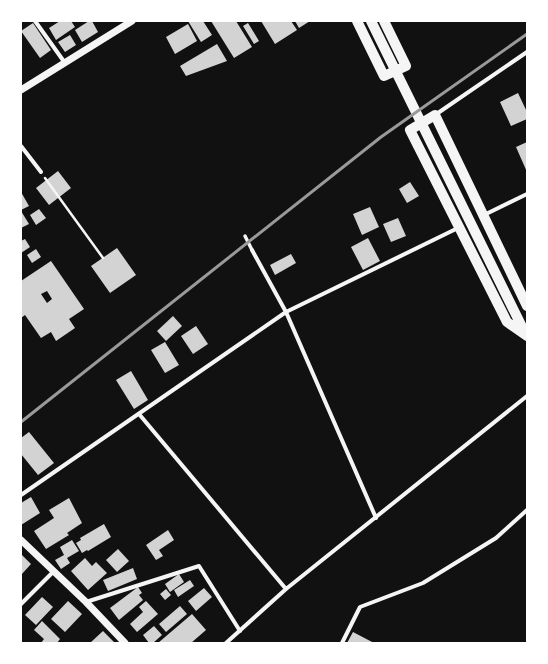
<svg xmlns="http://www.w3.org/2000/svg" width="548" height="664" viewBox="0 0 548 664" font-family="'Open Sans',sans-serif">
<rect width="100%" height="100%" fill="#111"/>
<path fill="#d3d3d3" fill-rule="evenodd" d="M60,21H71L75,27L56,40L49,28Z
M89,21H92L98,32L82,42L75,30Z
M188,21H203L212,35L201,42Z
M211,21H236L252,47L234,58Z
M261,21H291L297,30L275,44Z
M295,21H310L299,28Z
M33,23L51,50L40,58L21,31Z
M248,23L259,41L254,44L243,26Z
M188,24L197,41L175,54L166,37Z
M70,35L76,45L65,52L58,42Z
M217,44L227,61L186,76L180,66Z
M518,93L527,112V119L511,126L500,102Z
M527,142V172L516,147Z
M58,171L71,188L49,205L36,188Z
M410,182L419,196L407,203L399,189Z
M21,192L29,206L21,210Z
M370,207L379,227L362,235L353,214Z
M39,209L46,218L36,225L30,215Z
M21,211L29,224L21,228Z
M398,218L406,236L391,242L383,224Z
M368,238L380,261L363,270L351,247Z
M25,239L30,247L21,253V241Z
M117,248L136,275L110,293L91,266Z
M36,249L41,257L32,263L27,255Z
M291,254L296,263L275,275L270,265Z
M51,261L84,309L69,319L75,328L56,341L51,332L41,338L25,315L21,318V281ZM47,291L52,299L47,303L41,294Z
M173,316L182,326L166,341L157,331Z
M196,326L208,344L193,354L181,336Z
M165,342L179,365L165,373L151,350Z
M131,371L148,400L134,409L116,380Z
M29,432L54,463L38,475L21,454V438Z
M31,497L40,513L21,525V503Z
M69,498L82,523L67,533L69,535L46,549L34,531L54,518L49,510Z
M104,524L111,537L88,551L87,550L82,553L76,543L81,540L80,538Z
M168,530L174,540L159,550L163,556L156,560L146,545Z
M72,540L79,551L67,558L70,563L61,569L55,560L64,555L60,547Z
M118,549L129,561L117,572L106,560Z
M21,554L31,564L21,575Z
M85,558L92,566L96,562L107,573L88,590L71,571Z
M133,568L137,579L108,591L103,580Z
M179,574L184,582L170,592L165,584Z
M190,580L194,586L178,597L174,590Z
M138,587L142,593L139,595L143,600L119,620L110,608Z
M204,588L212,597L196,611L188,601Z
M166,589L171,595L165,600L160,594Z
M42,597L53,607L36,625L25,615Z
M68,601L82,614L65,632L51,619Z
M146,601L158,614L137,632L130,624L143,612L139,607Z
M180,606L187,614L166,632L159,624Z
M192,614L206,630L191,643H158Z
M42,621L60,639L57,643H41L44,639L34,630Z
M154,626L162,635L153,643H149L143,635Z
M103,631L115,643H90Z
M353,632L374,643H347Z"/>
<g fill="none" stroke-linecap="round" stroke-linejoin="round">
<path stroke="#f5f5f5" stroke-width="2.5" d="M45,178L103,258"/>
<path stroke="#f5f5f5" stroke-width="3.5" d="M245,236L252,250"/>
<path stroke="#f5f5f5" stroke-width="4" d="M35,21L65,63
M435,115L527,52
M21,146L41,172
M484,215L527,194
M252,250L286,312L376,518
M139,414L286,589
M21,495L286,312L460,227
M86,602L199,566L240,631
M21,604L54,571
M226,643L286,589L527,396
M342,643L360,607L423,583L496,538L527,510"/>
<path stroke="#f5f5f5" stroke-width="7" d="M21,90L132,21
M21,540L86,602L125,643"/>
<path stroke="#f5f5f5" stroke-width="10" d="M357,21L384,76L406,66L384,21
M371,21L526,335
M527,306L435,115L410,130L507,322L527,336"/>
<path stroke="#9a9a9a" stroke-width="3" d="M21,422L381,137L527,34"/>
</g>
<rect width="548" height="664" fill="none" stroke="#ffffff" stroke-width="44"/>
</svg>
